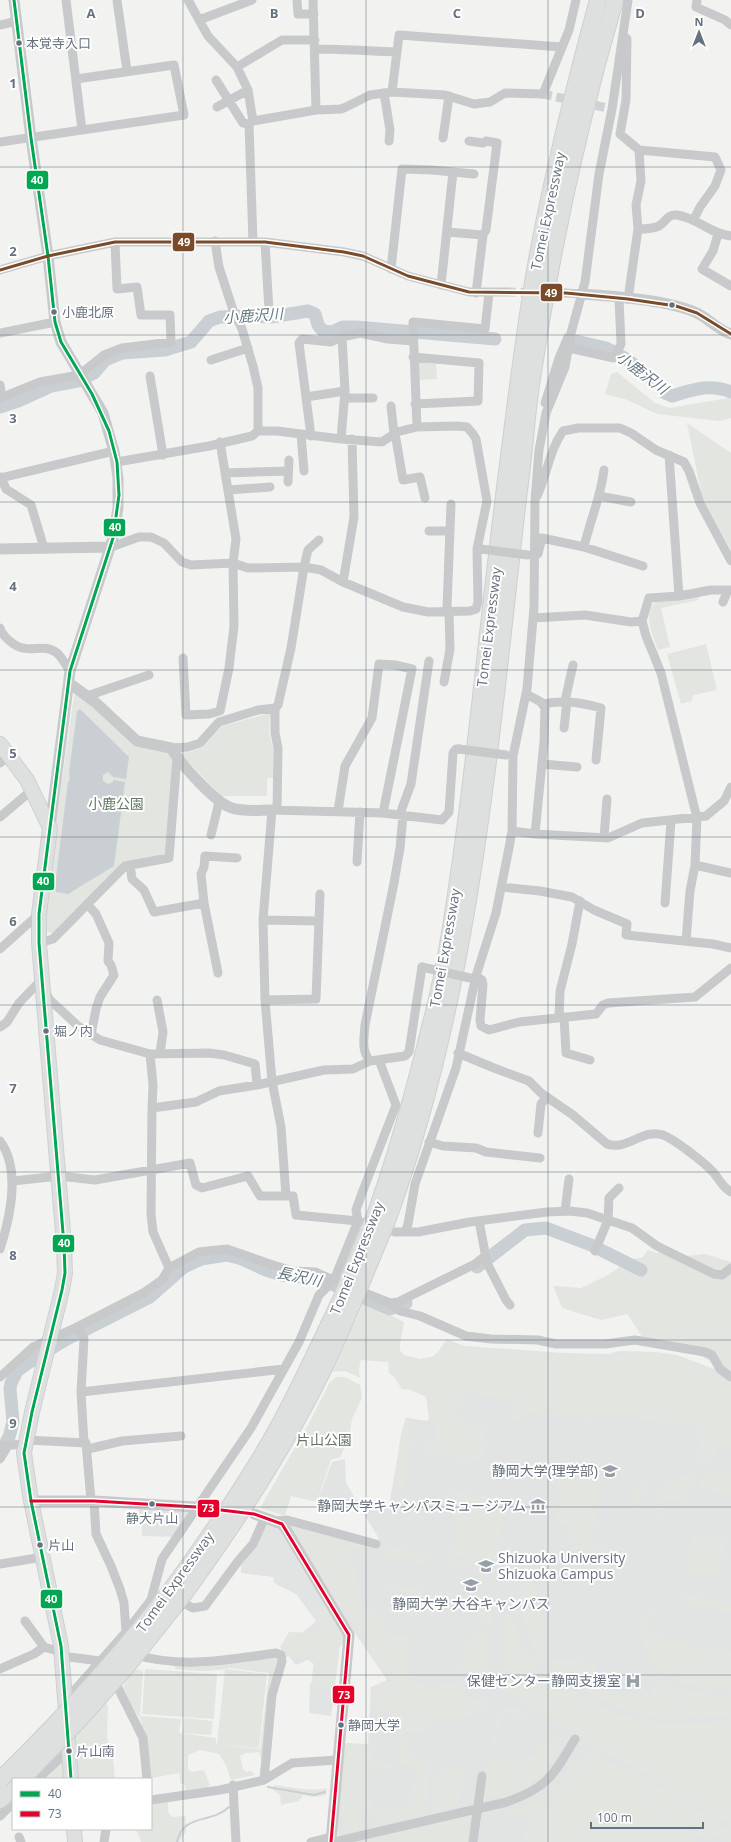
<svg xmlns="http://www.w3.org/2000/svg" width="731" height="1842" viewBox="0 0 731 1842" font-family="'Open Sans','Noto Sans JP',sans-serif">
<rect width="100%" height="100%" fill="#f2f3f1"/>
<path fill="#e2e4e4" d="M364,1302L404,1322L398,1339L401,1354L420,1359L435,1356L447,1339L464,1346L565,1353L609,1354L619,1351L656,1352L677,1355L717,1370L731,1378V1842H338V1818L344,1751L346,1743L368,1744L371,1687L387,1680L355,1633L317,1666L308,1660L296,1665L283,1649L316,1621L296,1594L274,1583L273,1577L241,1573V1558L267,1522L379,1547L378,1537L359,1506L329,1504L318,1500L332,1462L345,1459L346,1482L356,1500L389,1506L402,1432L407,1418L428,1421L431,1409L429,1399L390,1365L388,1360L348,1338Z
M138,1507L189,1510L174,1537L142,1536V1522Z
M310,1683L336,1684L331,1716L309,1713Z"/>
<path fill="#e2e5e0" d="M420,362L436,364L437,379L418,380L417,364Z
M617,372L655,403L669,408L729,398L731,400V418L719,421L657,414L625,399L605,394L611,374Z
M687,423L731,453V550L702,497Z
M698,596L699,600L661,608L670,647L658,650C653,636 641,612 657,601Z
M706,644L717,690L693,695L692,701L681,704L667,654Z
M74,695H79L112,722L173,754L169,854L154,860L120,864L119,869L53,934L45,930L51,861Z
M270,713L269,733L273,749V778H267V796H221L180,753L190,752L203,747L222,726Z
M668,1248L686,1256L705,1254L731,1262V1371L696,1354L642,1342L641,1335L627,1314L601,1320L562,1308L553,1286L581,1288L608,1275L631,1259L642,1258L648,1250L657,1253Z
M365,1303L404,1323L399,1350L410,1360L432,1358L446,1343L467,1348L610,1358L635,1352L664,1353L692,1362L731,1380V1449L717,1448L713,1461L698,1462L702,1426L597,1413L591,1419L524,1411L522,1424L511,1418L515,1400L462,1391L457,1415L468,1425L484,1427L483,1457L479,1460L424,1454L425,1446L435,1445L436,1419L429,1418L426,1397L411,1390L402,1389L394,1377L389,1373L388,1362L361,1360L359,1369L360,1378L345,1371L332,1372L346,1338Z
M336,1377H345L360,1385L362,1398L352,1419L349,1439L340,1457L331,1460L317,1502L291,1496L285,1516L260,1508L308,1425L330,1382Z
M406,1417L412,1419L408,1442L411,1443L404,1490L397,1489C397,1465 398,1439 406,1417Z
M717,1471L731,1472V1495L699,1487L701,1473Z
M694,1472C692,1483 688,1491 687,1502L666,1499L663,1515H657V1491L672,1480Z
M555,1477L601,1484L592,1545L615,1549L610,1581L570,1575L576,1546L569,1545L572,1525L555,1523L561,1482L553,1480Z
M644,1485L649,1487V1490L641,1497L636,1508L630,1510C628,1502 632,1492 637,1486Z
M452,1492L505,1498L496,1561L452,1555L457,1523L452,1506Z
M288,1524L365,1543L363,1549L353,1548L350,1550L348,1566L357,1570L354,1593L357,1597L363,1598L371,1614L385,1616L381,1632L409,1638C408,1656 406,1687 433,1687C441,1687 449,1684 457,1682L461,1691L473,1702L484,1699L483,1712L437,1722L427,1719L426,1731H406L391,1714L378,1710L374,1690L391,1681L389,1674L381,1667L346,1613L336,1601Z
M692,1536L726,1539L720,1578L686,1573Z
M386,1546L429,1556L427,1564L385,1558Z
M451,1559L497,1567L495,1580L492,1579V1572L449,1565Z
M532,1583L535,1586L539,1612L550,1633V1654L546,1664C535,1656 519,1614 520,1600C520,1592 525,1585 532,1583Z
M387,1586L422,1590L421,1607L418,1617L385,1612V1609L403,1610L407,1603L406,1593L387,1590Z
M473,1596L490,1598L493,1607L491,1629C482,1624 473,1606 473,1596Z
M684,1596L731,1603V1612L711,1609H696L684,1599Z
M325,1602L339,1626L341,1636L335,1686L333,1689L311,1688L314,1658L295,1656L286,1657L280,1647L289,1632L312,1633L319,1631L323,1620L312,1611L316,1606Z
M650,1612H652L651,1616L647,1618L646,1624L650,1625L649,1635L651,1637L685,1641V1646L693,1650L704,1647L714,1651L724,1649L731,1652V1690C704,1686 670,1687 652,1662C644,1651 643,1634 639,1622Z
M507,1614L511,1615L523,1650L540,1673L603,1707L623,1716L660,1725L710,1724L731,1719V1825L645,1772L586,1742L505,1690L500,1684Z
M474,1632H481L490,1641L486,1682L479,1685L475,1679L476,1671L461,1669L464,1642H472L474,1639Z
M274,1652L277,1660L274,1671L264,1775L259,1768L263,1766L259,1752L246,1753L240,1756L243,1769L246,1772L251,1771L255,1775L231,1780L226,1765L219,1754L200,1750L188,1755V1769L192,1772L204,1770L210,1785L206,1788L186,1790L184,1784H181L179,1773L152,1778L149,1771L141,1720L136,1713L123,1688C125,1681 131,1673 138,1669L143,1672L140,1716L181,1719L179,1733L216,1738V1744L260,1749L269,1673L229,1668L225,1669L267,1674L259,1748L217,1744L225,1669C208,1672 192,1671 175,1669V1665L202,1667Z
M554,1659L596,1664L595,1675L600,1677V1683L606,1684L607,1690L626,1694L651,1695L653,1688L659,1686L653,1676L655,1673L667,1685L677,1691L679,1718C632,1718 592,1697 553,1672L551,1662Z
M94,1665L108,1707L107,1738L113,1756L115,1779H74L72,1741Z
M145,1669L217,1674L214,1719L142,1714Z
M682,1691L731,1697V1714L703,1717L683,1715Z
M506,1707L516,1708L532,1720L530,1724C521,1718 511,1708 501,1716L496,1747L491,1746L497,1716L499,1712Z
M184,1718L213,1721L211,1735L183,1733Z
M542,1726L562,1738C559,1748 555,1758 549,1767C539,1783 502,1800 484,1796L489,1759L524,1762L535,1754L547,1734L540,1727Z
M400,1730L405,1733L404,1738L409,1741L407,1757L427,1760L428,1793L425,1812L423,1814L376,1826L370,1811L360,1817L363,1829L347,1833L346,1823L340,1815L343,1762L347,1743L370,1746L372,1750L371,1762L394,1764L393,1769L370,1767L369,1797L373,1807C383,1812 399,1812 409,1807L416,1771L414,1766C410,1765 405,1766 402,1764C396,1760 397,1735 400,1730Z
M586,1755C639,1769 685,1803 731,1831V1842H728L717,1834L704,1839L676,1823L610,1781L699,1842H528L522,1838L549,1799L530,1820L522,1814L517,1813L511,1819L507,1813L525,1806L557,1786L555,1790L576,1759L590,1769L586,1762Z
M61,1764H67L68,1779H45Z
M446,1766L460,1767L463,1772L462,1788L457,1806L433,1812C435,1796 429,1774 446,1766Z
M274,1785C293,1787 308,1792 327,1788L326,1795L313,1797L303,1795L299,1801L281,1805L280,1795L273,1790Z
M170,1799C167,1805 166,1812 172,1817L186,1816V1832L179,1842H141L138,1833L135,1829H151V1804Z
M470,1815L467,1842H356L434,1825Z"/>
<path fill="#c9cfd2" d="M80,709L129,757L126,779L113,777L108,772L103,775V781L108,784L113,782V780L125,782L114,866L68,894L56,892L55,885L68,782L70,779L69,773L77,711Z"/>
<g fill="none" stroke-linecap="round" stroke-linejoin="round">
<path stroke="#c9cfd2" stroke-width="2" d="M268,1787L314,1795L325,1792
M177,1842C183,1813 212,1824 229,1807"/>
<path stroke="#c9cfd2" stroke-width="13" d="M576,341L606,348L628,360L661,386L665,393L672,396C692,390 710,383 731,392
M0,407L18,401L51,386L78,381L94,373L105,360L122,353L165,350L191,342L209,321L220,317L247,316L271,317L308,311L315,314L318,325L323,331L332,332L343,327H356L495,339
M477,1267L525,1230L546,1228L591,1245L641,1270
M0,1453L9,1437L13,1422L10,1389L11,1383L17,1371L28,1363L65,1340L150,1297L184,1267L201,1259L227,1255L242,1259L266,1270L282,1275L320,1279L390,1309L406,1303"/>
<path stroke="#cfd2d4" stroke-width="9" stroke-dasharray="9 4.5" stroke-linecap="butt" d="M543,94L612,109
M507,292L566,293"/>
<defs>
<path id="primary" d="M0,744L27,780L50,828L39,914V943L64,1245L65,1273L62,1290L32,1412L24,1453L31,1501L61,1646L71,1779
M74,1829L75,1842"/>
<path id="motorway" d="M375,1215C394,1163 409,1109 423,1055C432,1020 441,986 447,951C474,790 487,626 508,464C517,394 525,324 538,254C554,169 575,84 598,0
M387,1221C473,987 490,735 519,490C524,455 526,420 531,385C550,255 578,126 615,0
M171,1590C210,1536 249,1481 281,1422C303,1381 322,1339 342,1297
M181,1598C233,1527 281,1454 320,1376C332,1352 342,1327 353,1303
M0,1800L13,1788"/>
</defs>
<use href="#primary" stroke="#cfd0d1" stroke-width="16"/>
<use href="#motorway" stroke="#cecfcf" stroke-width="18"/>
<path stroke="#c8c9cb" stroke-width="9" d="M66,0L82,130
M117,0L127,71
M188,0L208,36L237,67L282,40H315
M297,0L298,14H314
M313,0L316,110
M697,0L696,7L725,20L731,25
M199,20L252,0
M0,25L17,21
M624,36L627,39L626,100L620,134L639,150L641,181L636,205L638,229L628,299
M315,49C343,49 369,51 397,52
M237,67L248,90L253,121
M216,80L243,123L249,124L253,121L316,110L341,109L346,107L370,95L392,92L445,95L474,104L490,102L505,93L543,94L569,30L576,0
M392,92L399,35L562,47
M384,93L390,130L389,141
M217,107L248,90
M249,124L253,242
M443,138L449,96
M469,141L483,143L486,141L497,143L486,230L483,235
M0,142L184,115L174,65L76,79
M639,150L715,157L721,170L715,186L700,207L694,219
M638,229C645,229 652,229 659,226C666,222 667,214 677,215C698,218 710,234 731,236
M447,232L483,235L476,293
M718,234L713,251L702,269L731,286
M215,241L219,267L233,310L242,329L253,366L258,388V431
M265,242L269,311
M391,269L402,169L432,170L474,174
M0,270L48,256L115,242H265L344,252L363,256L408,276L469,292H507
M441,285L453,172
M566,293L581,294
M0,333L55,322
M569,348L614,358L621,344L619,298
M413,357L479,363L478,401L415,404
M211,360L248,348
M150,376L163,455
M0,385L2,398
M306,397L345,391
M0,398L40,382L79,375L104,355L122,348L171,342L170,315H141L137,287L117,289L115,242
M345,398H373
M545,403L559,358L568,337
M391,406L394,434L396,439L403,480L420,477L425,498
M417,427L413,322L485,329L489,293
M301,434L304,471
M311,436L299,343L302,339L331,342L342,337L360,333L388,339L413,341
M341,439L345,391L342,337
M669,455L679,596
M225,473L288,471
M1,477L6,489L31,505L44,548
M0,478L114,451
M288,482L289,460
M228,490L270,487
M537,496C547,475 549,451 563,431L578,428H620L631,433L656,450L684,462L689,471L700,503L731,561
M599,496L631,502
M429,531H450
M111,547L139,537H151L164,543L182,562L191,565L233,563L248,568L304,567L321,570L343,582L403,607L428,612L470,611L476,609L478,602L477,549L487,501L476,439L473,434L467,427L458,426L417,427L397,432L382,442L341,439L277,431H258L252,436L209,446L117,462
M584,547C590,521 601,496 604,470
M535,555L538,554L542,538L584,547L643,566
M343,582L354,517L352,439
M723,602L728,590
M533,618L585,615L631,622L642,621L649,598L679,596L711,590H731
M642,621L646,636L661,673L697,818L695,865L690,891L686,941
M0,628C2,636 15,647 23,648C35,651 46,644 57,653C62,657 66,666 70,671
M183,658L186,715L209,714L220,711L229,668L234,626L233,563L236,539L220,442
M444,682L450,649L449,612L447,607L451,504
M526,694L541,702L545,708L544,742L535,834
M87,696L149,675
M565,701L573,665
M542,704C563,700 580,702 601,708L596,760
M275,708L278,705L291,648L304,567L308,550L319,540
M564,728L567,701
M171,748L188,747L200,743L219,722L258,710L275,708V733L278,748L277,810
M0,763L9,756
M542,764L577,767
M338,811L345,766L372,718L379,664L395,665L412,669L383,813
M400,814L411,784L429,661
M0,817L32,790
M512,831L535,834L608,838L642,823L706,816L724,801L731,787
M211,835L219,802
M604,837L607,799
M357,862L360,812
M130,865L132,879L144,890L154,912L204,903
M695,865L731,873
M501,887L540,891L572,897L594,910L627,924L626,935L713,944L731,948
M665,903L671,821
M87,904L96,914L109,943L108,961L111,965L114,975L100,997L96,1009L91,1035
M263,920L319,921
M39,943L53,939L125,866L169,858L177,757
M0,949L39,914
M218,973L204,903L201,874L204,867L205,856L237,858
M476,976L482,980L483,985L480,1020L481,1026L489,1030L519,1022L596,1014L603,1005L608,1003L695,997L731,968
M44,990L50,1000L78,1026L100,1040L150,1054L209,1053L224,1055L255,1064L257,1085
M157,1000L163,1032L160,1053
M265,1000L316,999L320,894
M564,1017L566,1053L590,1060
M559,1018L560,991L572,944L580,901
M0,1027L7,1022L19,1003L42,979
M458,1053L494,1068L529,1081L541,1093L573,1115L607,1144C627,1151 643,1128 663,1135C674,1139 705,1163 713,1172C720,1180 722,1187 731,1192
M150,1054L153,1085L152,1108L151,1214L153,1232L169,1268
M370,1061C361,1050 364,1039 365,1025L394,883L400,848L403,815
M152,1108L196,1102L219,1091L257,1085L324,1070L353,1069L370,1061L405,1056L409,1052L422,967
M538,1133L541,1104L547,1097
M0,1141C21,1169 10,1218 0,1249
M429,1142L443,1146L476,1148L486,1152L540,1158
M13,1181L59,1176L95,1180L190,1163L196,1185L202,1188L248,1176L260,1196H293L296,1215L358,1221L395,1232H418L470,1222L547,1212L570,1211L587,1213L632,1228L657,1246L714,1274L722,1275L731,1268
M286,1196L281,1127L272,1081L265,1000L263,920L272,810L383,813L442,820L449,812L453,753L456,749H459
M565,1211L569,1179
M479,1221L487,1263L506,1300L510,1305
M405,1232L408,1224L415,1184L456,1068L476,976L496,913L509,848L512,831L513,756L527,689L534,607L535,501L539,450L546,413L565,367L571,333L585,282L599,174L612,109L628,0
M595,1251L608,1220L609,1198L619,1188
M355,1289L390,1303L398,1302L475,1264L485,1256
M390,1303L400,1311L420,1316L466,1336L491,1339L538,1340L556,1344H605L635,1340L705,1352L712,1355L720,1369L731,1377
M77,1327L84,1339L81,1392L84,1443
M0,1377L33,1347L77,1327L145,1292L162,1280L169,1268L199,1252L227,1249L273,1265L293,1271L315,1272L338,1282
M81,1392L284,1369
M26,1440L86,1443L91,1501
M0,1446L25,1444
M88,1449L122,1441L181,1436
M0,1459L8,1446
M94,1501L96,1534L111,1566L120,1589L124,1603L126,1632
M276,1521L287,1520L376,1544
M0,1564L43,1557
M175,1599L193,1608L205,1606L239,1560L253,1544L265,1517
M25,1621L44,1647L61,1652
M132,1654C183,1669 225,1660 276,1653L281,1655L282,1661L272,1695L264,1780
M62,1656L100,1661
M0,1669L34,1654L44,1647
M113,1678L143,1738L147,1779
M66,1700L126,1632L151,1600L162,1559L251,1428L299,1342L319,1295L334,1280L358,1221L356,1210L362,1193L396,1105L379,1060
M38,1779L69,1750
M233,1785L236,1842
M151,1800L220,1790L264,1780L292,1763L337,1760
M0,1816L13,1803
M19,1837L21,1842
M104,1842L106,1829
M311,1842L331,1837
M334,1842L507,1802C549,1787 553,1775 575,1739"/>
<path stroke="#c8c9cb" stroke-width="11" d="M14,0L31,138L48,256L55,322L61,342L103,413L114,451L118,478V508L113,538L70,671L50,828
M581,294C612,296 670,300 697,313C709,319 718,330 731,334
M0,549L111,547
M69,683L95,702L137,741L171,748C181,764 215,803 232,808C244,812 260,810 272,810
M31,1501H94L196,1507L213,1510
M254,1514L282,1524L287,1531L349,1635L331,1842"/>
<use href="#primary" stroke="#dedfdf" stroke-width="14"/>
<use href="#motorway" stroke="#dedfdf" stroke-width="16"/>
<defs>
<path id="motorway-bridge" d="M342,1297L375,1215
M353,1303L387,1221
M22,1779L80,1719L128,1665L181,1598
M0,1780C61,1720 119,1658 171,1590"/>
</defs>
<use href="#motorway-bridge" stroke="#cecfcf" stroke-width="18" stroke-linecap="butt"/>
<path stroke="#c8c9cb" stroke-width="9" d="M481,549L528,555
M459,749L506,755
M422,967L470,978
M473,1842L482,1776"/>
<use href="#motorway-bridge" stroke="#dedfdf" stroke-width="16"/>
<defs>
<path id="bus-1" d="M14,0L31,138L48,256L55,322L61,342L92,394L109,431L117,462L119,495L113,538L70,671L39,914V943L64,1245L65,1273L62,1290L32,1412L24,1453L31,1501L61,1646L71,1779"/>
<path id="bus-2" d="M31,1501H94L196,1507L254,1514L282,1524L349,1635L331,1842"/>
<path id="bus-3" d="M0,270L48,256L115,242H265L344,252L363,256L408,276L469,292L566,293L628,299L676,306L697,313L731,334"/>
</defs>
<use href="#bus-1" stroke="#fff" stroke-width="6"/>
<use href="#bus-2" stroke="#fff" stroke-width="6"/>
<use href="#bus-3" stroke="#fff" stroke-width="6"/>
<use href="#bus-1" stroke="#00a651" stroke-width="3"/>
<use href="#bus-2" stroke="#e4002b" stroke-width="3"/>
<use href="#bus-3" stroke="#7a4b2a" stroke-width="3"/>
</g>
<path fill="none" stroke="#65717f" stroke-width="1" stroke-opacity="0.55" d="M183,0V1842M366,0V1842M548,0V1842M0,167H731M0,335H731M0,502H731M0,670H731M0,837H731M0,1005H731M0,1172H731M0,1340H731M0,1507H731M0,1675H731"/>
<defs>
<symbol id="university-bare" viewBox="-9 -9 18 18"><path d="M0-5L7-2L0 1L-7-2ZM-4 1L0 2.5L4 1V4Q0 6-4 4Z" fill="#969ea7" stroke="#fff" stroke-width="2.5" paint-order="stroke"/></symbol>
<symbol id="museum-bare" viewBox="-9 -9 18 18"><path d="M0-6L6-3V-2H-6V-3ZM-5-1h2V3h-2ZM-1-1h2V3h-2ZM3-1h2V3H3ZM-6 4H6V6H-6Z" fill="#969ea7" stroke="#fff" stroke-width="2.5" paint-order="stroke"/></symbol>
<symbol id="hospital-bare" viewBox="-9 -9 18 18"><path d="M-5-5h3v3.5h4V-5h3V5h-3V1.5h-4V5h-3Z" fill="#969ea7" stroke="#fff" stroke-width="2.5" paint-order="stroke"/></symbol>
</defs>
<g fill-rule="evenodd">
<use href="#university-bare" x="599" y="1460" width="22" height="22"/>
<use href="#museum-bare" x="527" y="1495" width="22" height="22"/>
<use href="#university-bare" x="475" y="1555" width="22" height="22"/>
<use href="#university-bare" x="460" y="1574" width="22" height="22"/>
<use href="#hospital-bare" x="622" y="1670" width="22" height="22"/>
</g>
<g fill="#65717f" stroke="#fff" stroke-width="1.5">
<circle cx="19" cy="43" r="3.5"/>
<circle cx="672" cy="305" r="3.5"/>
<circle cx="54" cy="312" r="3.5"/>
<circle cx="46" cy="1031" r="3.5"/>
<circle cx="152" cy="1504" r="3.5"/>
<circle cx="40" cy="1545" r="3.5"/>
<circle cx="341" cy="1725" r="3.5"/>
<circle cx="69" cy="1751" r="3.5"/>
</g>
<g text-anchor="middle" stroke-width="4" stroke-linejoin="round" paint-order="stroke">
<g font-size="13" fill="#65717f" stroke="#fff" text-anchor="start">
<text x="26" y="48">本覚寺入口</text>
<text x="62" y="317">小鹿北原</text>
<text x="54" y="1036">堀ノ内</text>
<text x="152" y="1523" text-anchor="middle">静大片山</text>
<text x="48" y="1550">片山</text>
<text x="348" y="1730">静岡大学</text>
<text x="76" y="1756">片山南</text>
</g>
<g font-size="14" fill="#65717f" stroke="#fff">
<text transform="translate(548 211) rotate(-78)" y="5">Tomei Expressway</text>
<text transform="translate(489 627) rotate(-83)" y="5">Tomei Expressway</text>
<text transform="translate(445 948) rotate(-80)" y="5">Tomei Expressway</text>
<text transform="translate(357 1258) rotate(-68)" y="5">Tomei Expressway</text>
<text transform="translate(175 1582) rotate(-54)" y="5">Tomei Expressway</text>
</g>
<g font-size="14" fill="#657764" stroke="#fff">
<text x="116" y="809">小鹿公園</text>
<text x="324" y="1445">片山公園</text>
</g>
<g font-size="14" fill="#65717f" stroke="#fff" text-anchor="end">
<text x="598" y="1476">静岡大学(理学部)</text>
<text x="526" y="1511">静岡大学キャンパスミュージアム</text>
<text x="498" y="1563" text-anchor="start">Shizuoka University<tspan x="498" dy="16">Shizuoka Campus</tspan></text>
<text x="471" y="1609" text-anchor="middle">静岡大学 大谷キャンパス</text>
<text x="621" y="1686">保健センター静岡支援室</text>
</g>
<g font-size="15" font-style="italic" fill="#667883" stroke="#fff">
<text transform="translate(253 316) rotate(-4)" y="5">小鹿沢川</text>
<text transform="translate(642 373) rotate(37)" y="5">小鹿沢川</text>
<text transform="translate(299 1277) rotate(12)" y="5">長沢川</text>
</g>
</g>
<g font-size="13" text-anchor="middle" font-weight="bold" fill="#65717f" stroke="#fff" stroke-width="4" stroke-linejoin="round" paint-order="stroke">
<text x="91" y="18">A</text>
<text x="274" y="18">B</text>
<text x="457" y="18">C</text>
<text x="640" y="18">D</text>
<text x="13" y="88">1</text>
<text x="13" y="256">2</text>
<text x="13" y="423">3</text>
<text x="13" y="591">4</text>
<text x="13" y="758">5</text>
<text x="13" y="926">6</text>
<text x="13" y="1093">7</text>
<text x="13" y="1260">8</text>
<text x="13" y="1428">9</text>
</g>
<g stroke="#fff" stroke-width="1.5">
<rect x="26" y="170" width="23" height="20" rx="4" fill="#00a651"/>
<rect x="172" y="232" width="23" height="20" rx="4" fill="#7a4b2a"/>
<rect x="540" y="283" width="23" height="19" rx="4" fill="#7a4b2a"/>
<rect x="103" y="518" width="23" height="19" rx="4" fill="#00a651"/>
<rect x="32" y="872" width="23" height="19" rx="4" fill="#00a651"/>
<rect x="52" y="1234" width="23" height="19" rx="4" fill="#00a651"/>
<rect x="197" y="1499" width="23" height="19" rx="4" fill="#e4002b"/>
<rect x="40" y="1589" width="23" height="20" rx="4" fill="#00a651"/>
<rect x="332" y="1685" width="23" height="19" rx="4" fill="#e4002b"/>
</g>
<g font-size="11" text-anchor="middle" font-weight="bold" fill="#fff">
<text x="37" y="184">40</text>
<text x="184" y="246">49</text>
<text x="551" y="297">49</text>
<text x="115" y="531">40</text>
<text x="43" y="885">40</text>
<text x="64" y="1247">40</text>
<text x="208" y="1512">73</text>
<text x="51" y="1603">40</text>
<text x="344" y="1699">73</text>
</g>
<rect x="12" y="1778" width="140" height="52" fill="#ffffff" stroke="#c1c6cc"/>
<rect x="20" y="1791" width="20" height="6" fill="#00a651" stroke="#c1c6cc"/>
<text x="48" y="1798" font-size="12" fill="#65717f">40</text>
<rect x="20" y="1811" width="20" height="6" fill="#e4002b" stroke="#c1c6cc"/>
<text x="48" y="1818" font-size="12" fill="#65717f">73</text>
<g transform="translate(699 32)" stroke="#ffffff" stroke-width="3" paint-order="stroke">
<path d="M0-3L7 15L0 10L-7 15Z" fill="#65717f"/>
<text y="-6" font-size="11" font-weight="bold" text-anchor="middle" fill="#65717f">N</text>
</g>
<path d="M591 1822v6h112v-6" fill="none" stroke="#65717f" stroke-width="2"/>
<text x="597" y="1822" font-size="12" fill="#65717f" stroke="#ffffff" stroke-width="3" paint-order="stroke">100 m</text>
</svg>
